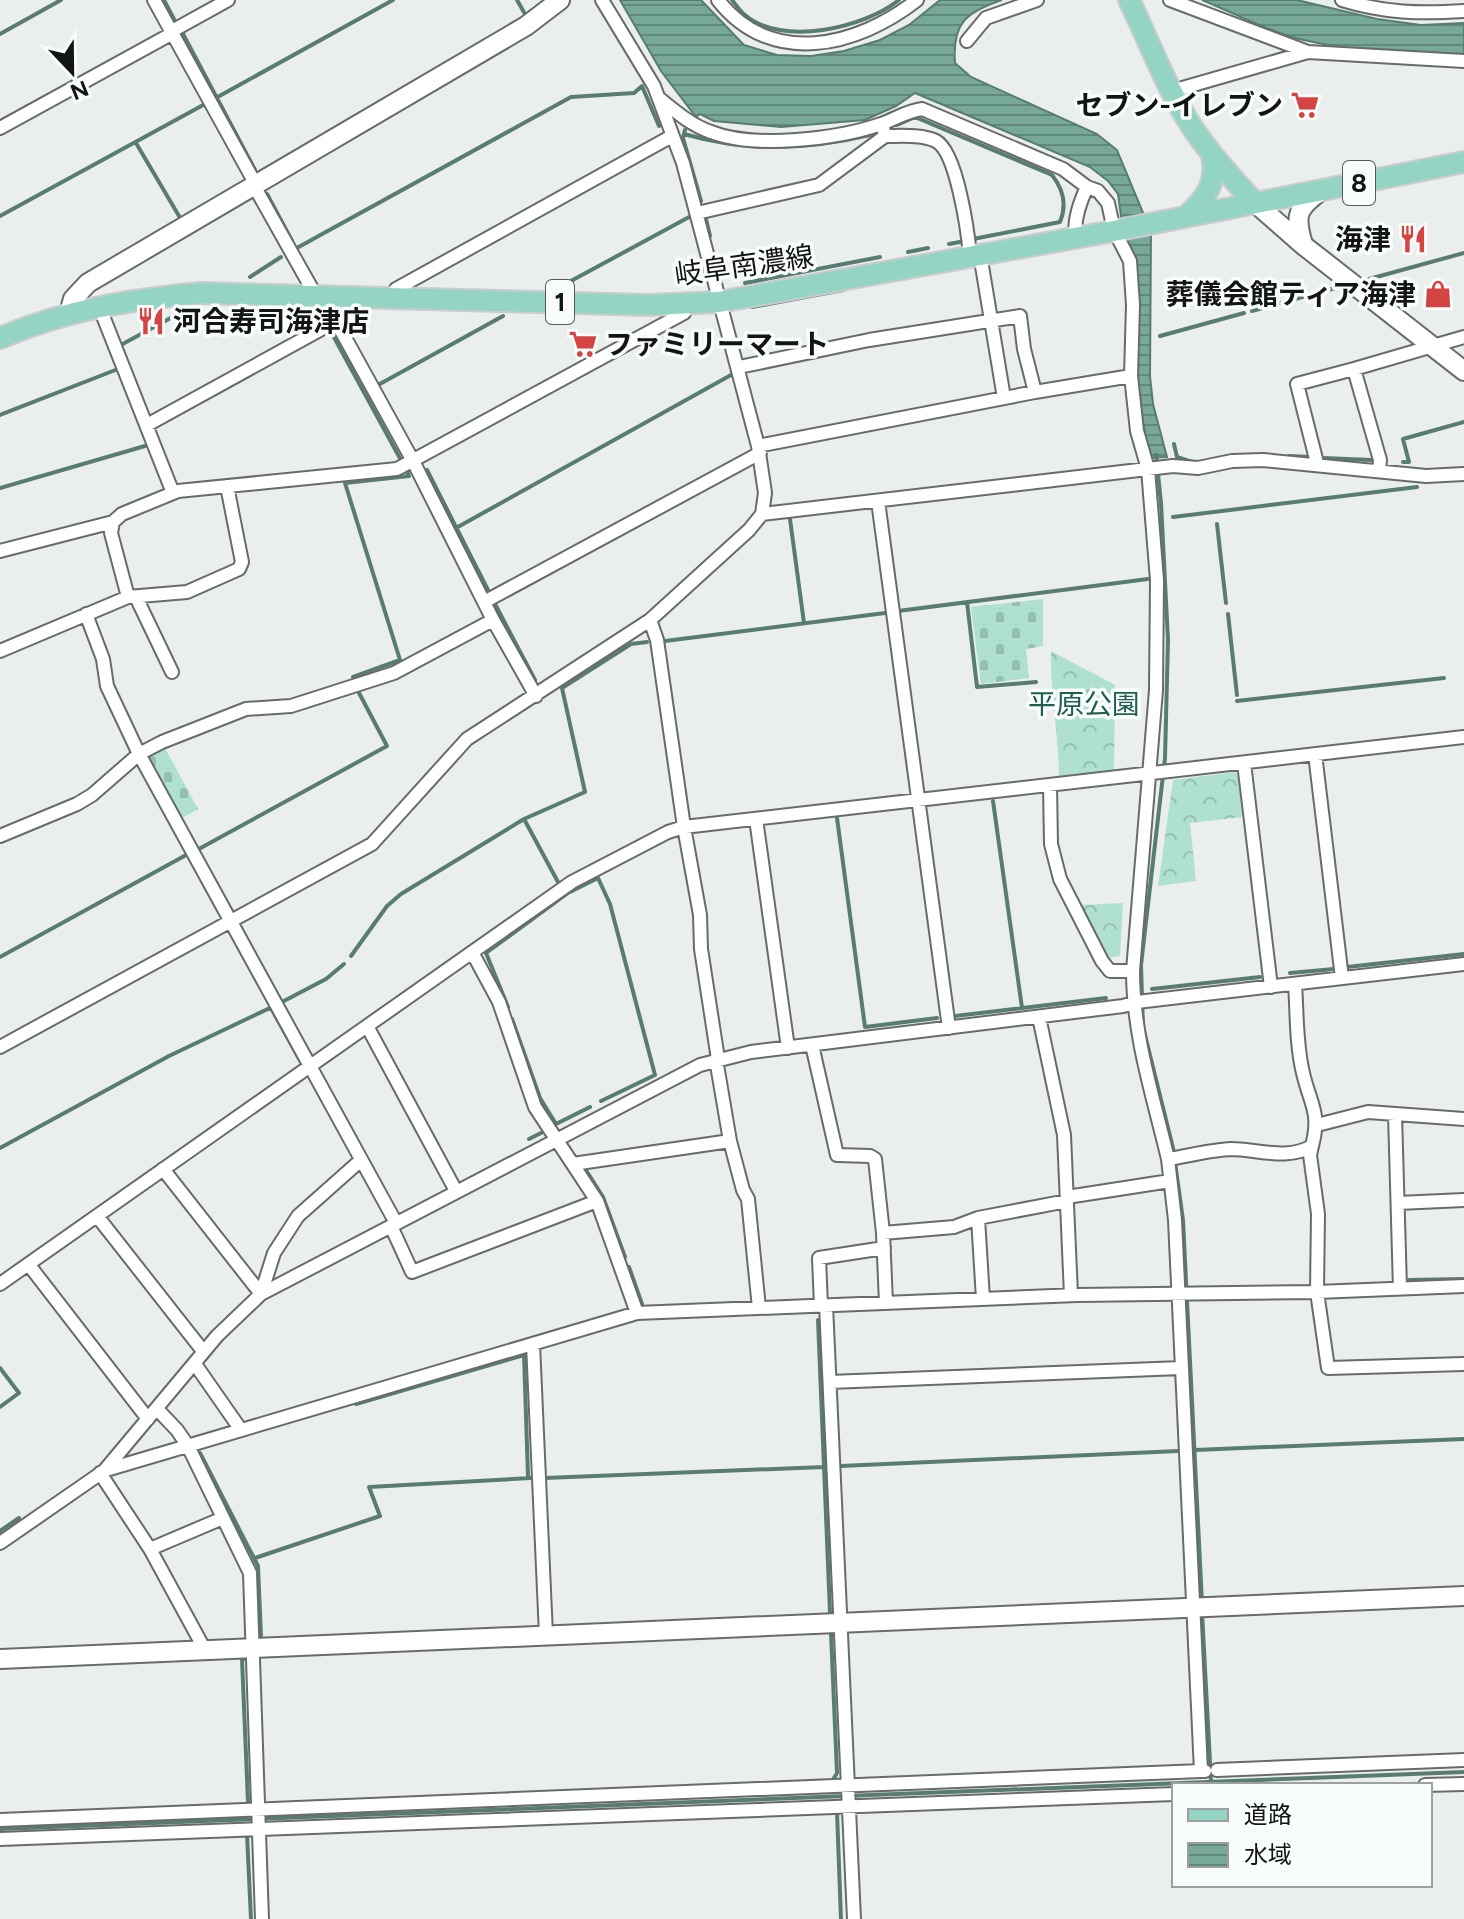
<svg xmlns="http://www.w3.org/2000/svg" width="1464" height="1919" viewBox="0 0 1464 1919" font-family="Figtree,'Noto Sans JP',sans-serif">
<defs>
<pattern id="forest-crowns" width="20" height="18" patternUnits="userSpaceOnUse" patternTransform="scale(2)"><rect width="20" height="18" fill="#afe0d2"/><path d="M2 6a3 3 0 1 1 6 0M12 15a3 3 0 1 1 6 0" fill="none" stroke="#96bfb3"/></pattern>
<pattern id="cemetery-stones" width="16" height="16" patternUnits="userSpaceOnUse" patternTransform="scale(2)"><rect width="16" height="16" fill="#afe0d2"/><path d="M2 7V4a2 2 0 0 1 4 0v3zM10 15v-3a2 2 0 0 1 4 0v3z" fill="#96bfb3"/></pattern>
<pattern id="water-rules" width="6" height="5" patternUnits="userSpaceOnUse" patternTransform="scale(2)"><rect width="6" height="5" fill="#77a89a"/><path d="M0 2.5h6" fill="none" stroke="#60887c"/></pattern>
</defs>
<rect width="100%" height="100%" fill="#eaefed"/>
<path fill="url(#forest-crowns)" d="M1051,651L1115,685L1114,772L1059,779C1059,736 1050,694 1051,651Z
M1235,772L1238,775L1242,817L1190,823L1196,881L1158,886L1173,780Z
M1123,903L1120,956L1107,958L1079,905Z"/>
<path fill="url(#cemetery-stones)" d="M1043,599V646L1026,649L1029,678L981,684L971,607Z
M165,748L198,809L180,819L149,761L150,755Z"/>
<path fill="url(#water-rules)" stroke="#597c72" stroke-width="2" d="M620,0H701L744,45L777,55L811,56L844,51L880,40L909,25L940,0H1002C966,12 952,23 955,63L971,77L1097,134L1117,150L1151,232L1150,376L1153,404L1167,457L1149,458L1137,385V261L1124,238L1118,194L1108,181L1090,167L915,93L896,106L865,120L781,127L714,121L700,114L696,117L661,71Z
M1202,0H1297L1377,19L1421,25L1464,23V55C1410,56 1352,51 1299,39C1267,31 1234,13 1202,0Z"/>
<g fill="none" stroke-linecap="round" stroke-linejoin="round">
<path stroke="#597c72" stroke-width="4" d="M164,0L176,23
M517,0L525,14
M732,0C736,5 740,11 745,15C782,47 864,28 899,0
M182,32L255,170
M0,34L61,0
M214,99L393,0
M897,125L915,117L1052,175C1064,190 1067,205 1060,222L973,239
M685,130L683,138L701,201
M684,134C747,152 806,150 870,135
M136,143L179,216
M267,194L292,241
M0,216L205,104
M706,219L710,236
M949,244L965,241
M295,249L571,97L634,93L642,86L659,126
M908,252L928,248
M250,277L281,257
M1369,279L1464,253
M745,283L880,257
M558,288L691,216
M752,307L843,290
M1252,311L1339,287
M327,331L330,330L402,462
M1160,336L1244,313
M119,346L189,308
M378,385L503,316
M0,415L118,369L117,366
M1174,444L1177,457L1195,463
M1156,455L1161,503L1168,640L1165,758L1141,965L1143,1027L1173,1148L1183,1220L1202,1603
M1289,456L1310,457
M1324,458L1371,460
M1403,462H1409L1403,439L1464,422
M424,471L427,470L488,590
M0,488L145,446
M1173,517L1417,487
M790,519L804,623
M1217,524L1226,603
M456,528L731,375
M967,602L977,687L1036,682
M495,604L535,680
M898,611L1148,579
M1228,614L1237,695
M665,641L885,613
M353,677L400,660L345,483L409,476L407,472
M1237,701L1444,678
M993,801L1022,1008
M837,818L865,1027L937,1018
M524,819L558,882
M197,850L387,746L358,691
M351,956L387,906L401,894L524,819L585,792L562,688L631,644L647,642
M0,957L188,854
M1347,967L1464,954
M1290,973L1334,969
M1152,989L1260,977
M282,1002L326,979L344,964
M508,1007L486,953L568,893L598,878L610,904L655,1075L601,1101
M271,1008L301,1062
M955,1016L1106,998
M512,1019L540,1098L556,1124L590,1107
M529,1139L541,1133
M0,1148L169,1056L272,1007
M584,1167L603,1197L625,1257
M629,1267L642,1304
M1409,1280L1464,1279
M818,1320L830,1613
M0,1368L19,1393L0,1407
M356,1404L524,1355L528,1477
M1195,1450L1464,1439
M200,1453L258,1566L261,1636
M841,1466L1178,1451
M545,1478L824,1467
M0,1531L19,1518
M255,1558L380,1516L369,1487L531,1478
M1202,1612L1211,1781
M831,1633L837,1773L834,1778
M244,1659H242L248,1802
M837,1812L841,1919
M0,1829L1464,1772
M247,1834L251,1919"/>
<defs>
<path id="street" d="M154,0L255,183
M718,0C771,68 857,47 917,0
M1170,0L1308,52L1464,61
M1342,0C1385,13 1419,14 1464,11
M172,31L228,0
M967,41L986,18L1037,0
M1172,91L1308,52
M660,99C676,112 691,125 711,132C754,149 838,139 881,124C895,119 907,111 922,109L1063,169L1087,187C1080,202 1073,221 1076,237
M0,128L173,33
M885,136C900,136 922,134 936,141C957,152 968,233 970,256
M253,184L316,296
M1087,187L1098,191L1108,203L1114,230L1130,261L1133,305L1131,376L1137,431L1148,469L1157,580L1156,690L1133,971C1133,1036 1153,1096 1168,1159
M697,213L819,185L885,136L882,124
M980,254L1004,398
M322,296L413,461L493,620L536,696
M396,298V289L672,136
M99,306L173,493
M739,367L869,340L1020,316L1024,349L1035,392
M1354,369L1464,337
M147,425L336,321
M758,446L1035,392L1131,376
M1317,463L1297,384L1354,369L1380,460L1379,470
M878,501L949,1028
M762,514L1173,466L1198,468L1232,461L1263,460L1426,476L1464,474
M0,551L113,522
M128,597L187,592L239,569L242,562L227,486
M136,597L172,672
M484,602L760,453
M86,614L103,659L107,686L139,754L396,1223
M650,620L657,640L684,827L700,915L701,949L718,1059
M0,651L128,597L111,533L113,522L122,514L178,491L397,469L684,313V304
M1315,754L1342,978
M1244,763L1271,987
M1050,785L1051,844L1060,879L1102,961L1110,971H1133
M756,819L788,1048
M0,836L77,804L92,795L139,754L162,742L246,709L291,706L394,673L493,620
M472,952L499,1002L535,1107L597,1201L637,1313
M1039,1017L1064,1135L1071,1295
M367,1026L456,1191
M812,1045L837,1155L870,1156L875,1159L883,1233L886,1303
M0,1047L372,844L467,739L650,620L749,530L762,514L765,493L758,446L683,163L654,86L602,0
M716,1059L730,1141
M1395,1114L1400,1289
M1317,1125L1368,1112L1464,1119
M1312,1146L1310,1155L1318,1214L1317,1292L1328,1368L1464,1364
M573,1164L730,1141L743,1190L748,1199L759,1308
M163,1169L261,1294
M1067,1197L1170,1181
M1398,1203L1464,1200
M97,1216L203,1351
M978,1218L983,1299
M391,1226L412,1272L597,1201
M883,1233L954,1227L978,1218L1067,1201
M29,1265L148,1419
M0,1284L572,882L668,832L684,827L1464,737
M261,1294L274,1253L298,1216L361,1160
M826,1305L854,1919
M821,1306L819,1258L884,1248
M533,1344L546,1635
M195,1364L241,1430
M830,1382L1181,1368
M157,1409L177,1430L188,1446L250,1573L262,1919
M106,1470L637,1313L1077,1295L1317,1292L1464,1286
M100,1473L150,1549L223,1518
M0,1543L104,1471L217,1336L261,1294L700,1065L751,1052L1123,1006L1137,1002L1464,964
M150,1549L205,1650
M1217,1770L1464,1760
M1205,1771H1201L1175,1220L1168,1159C1188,1156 1210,1150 1231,1149C1257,1149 1287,1161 1312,1146C1321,1112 1310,1104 1303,1073C1296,1045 1297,1012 1295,984
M1425,1785L1464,1784
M0,1820L1201,1771
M0,1839L1174,1794"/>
<path id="secondary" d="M1254,202L1303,245L1464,371
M1303,244C1294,215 1297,208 1322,190
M69,313L73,299L88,283L526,26L560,0
M0,1659L1464,1596"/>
<path id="primary" d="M1129,0C1150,43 1167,90 1194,130C1212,156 1233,179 1254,202
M1187,216C1207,197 1217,183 1212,155
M0,338C65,310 132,299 202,293L647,305L719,302L1119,230L1464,162"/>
</defs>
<use href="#street" stroke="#686b6a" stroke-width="16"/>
<use href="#secondary" stroke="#686b6a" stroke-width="22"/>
<use href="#primary" stroke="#cbcccb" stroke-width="24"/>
<use href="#street" stroke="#fff" stroke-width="12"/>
<use href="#secondary" stroke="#fff" stroke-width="18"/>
<use href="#primary" stroke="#94d4c4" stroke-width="20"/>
</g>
<defs>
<symbol id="supermarket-bare" viewBox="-9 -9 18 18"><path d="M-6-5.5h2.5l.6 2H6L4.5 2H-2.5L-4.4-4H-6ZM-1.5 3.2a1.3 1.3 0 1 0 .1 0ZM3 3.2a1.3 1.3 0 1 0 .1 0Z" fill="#d34443" stroke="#f8fcfa" stroke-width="2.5" paint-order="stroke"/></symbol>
<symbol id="restaurant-bare" viewBox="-9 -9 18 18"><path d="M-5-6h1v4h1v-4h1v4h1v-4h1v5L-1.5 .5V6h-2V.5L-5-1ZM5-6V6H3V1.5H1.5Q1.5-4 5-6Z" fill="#d34443" stroke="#f8fcfa" stroke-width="2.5" paint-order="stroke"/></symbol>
<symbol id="shop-bare" viewBox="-9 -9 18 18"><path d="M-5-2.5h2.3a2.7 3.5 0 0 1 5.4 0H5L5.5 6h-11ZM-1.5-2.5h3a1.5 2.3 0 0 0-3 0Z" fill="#d34443" stroke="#f8fcfa" stroke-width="2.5" paint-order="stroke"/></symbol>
</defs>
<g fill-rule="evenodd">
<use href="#supermarket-bare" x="1285" y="85" width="40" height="40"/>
<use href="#restaurant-bare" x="1393" y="219" width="40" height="40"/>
<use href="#shop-bare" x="1418" y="274" width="40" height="40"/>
<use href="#restaurant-bare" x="131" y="301" width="40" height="40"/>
<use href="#supermarket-bare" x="563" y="324" width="40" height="40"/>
</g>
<g text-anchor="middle" stroke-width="7" stroke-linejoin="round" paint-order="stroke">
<g fill="#f8fcfa" stroke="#585a59" stroke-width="2">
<rect x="1343" y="161" width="32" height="44" rx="6"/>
<rect x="546" y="280" width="28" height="44" rx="6"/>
</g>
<g font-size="26" font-weight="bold" fill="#131514">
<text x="1359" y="192">8</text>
<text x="560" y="311">1</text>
</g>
<g font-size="28" font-weight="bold" fill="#131514" stroke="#f8fcfa" text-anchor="end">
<text x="1283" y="115">セブン-イレブン</text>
<text x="1391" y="249">海津</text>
<text x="1416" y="304">葬儀会館ティア海津</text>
<text x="173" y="331" text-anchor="start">河合寿司海津店</text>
<text x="605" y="354" text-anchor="start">ファミリーマート</text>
</g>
<g font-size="28" fill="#131514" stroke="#f8fcfa">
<text transform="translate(744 265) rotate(-8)" y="10">岐阜南濃線</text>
</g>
<g font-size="28" fill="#1f5e50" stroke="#f8fcfa">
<text x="1084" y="714">平原公園</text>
</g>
</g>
<rect x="1172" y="1783" width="260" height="104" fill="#f8fcfa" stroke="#9ca09e" stroke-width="2"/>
<rect x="1188" y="1809" width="40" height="12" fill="#94d4c4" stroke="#9ca09e" stroke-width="2"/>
<text x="1244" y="1823" font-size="24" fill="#131514">道路</text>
<rect x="1188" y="1843" width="40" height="24" fill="url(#water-rules)" stroke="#9ca09e" stroke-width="2"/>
<text x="1244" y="1863" font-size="24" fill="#131514">水域</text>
<g transform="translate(72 72) rotate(158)" stroke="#f8fcfa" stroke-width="6" paint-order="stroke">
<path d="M0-6L14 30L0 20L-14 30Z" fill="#131514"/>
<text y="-12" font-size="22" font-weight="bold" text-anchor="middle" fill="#131514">N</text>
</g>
</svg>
